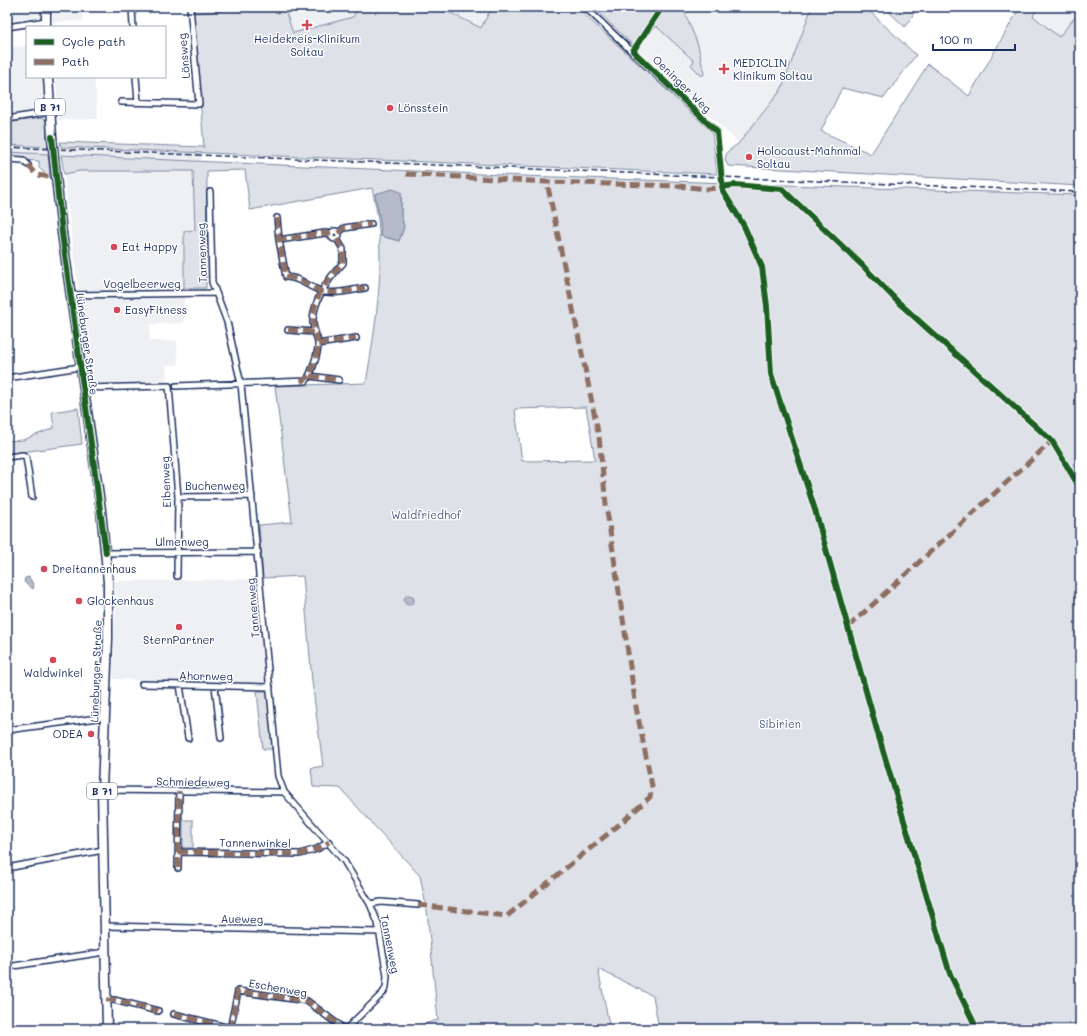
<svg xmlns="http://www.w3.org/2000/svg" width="1087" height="1036" viewBox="0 0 1087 1036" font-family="Mali,sans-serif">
<rect width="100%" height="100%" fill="#fff"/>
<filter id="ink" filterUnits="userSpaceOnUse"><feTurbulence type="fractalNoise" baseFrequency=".025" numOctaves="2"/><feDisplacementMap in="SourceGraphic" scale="8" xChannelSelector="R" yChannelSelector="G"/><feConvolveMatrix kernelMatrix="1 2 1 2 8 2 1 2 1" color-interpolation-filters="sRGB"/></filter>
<g filter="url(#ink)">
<path fill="#eff0f4" d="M7,7H42V19L7,24Z
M53,7H83V21L53,22Z
M192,7H223L221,11L193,13Z
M284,7H358L353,17L293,33Z
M439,7H492L482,28Z
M666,7H812L781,90L739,143L636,48L656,26Z
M1038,7H1080V11L1059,38L1033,16Z
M27,46V77H44L46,110L7,115V48Z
M56,77H94L98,119L58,120Z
M7,145L61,147L204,152L201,161L7,152Z
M80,171H193L195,230L184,231V323L150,324V341H177L178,365H166L167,384L90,386L64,174Z
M259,579L268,684L113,679L116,600L114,581Z"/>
<path fill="#dee1e7" stroke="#7c88a2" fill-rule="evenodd" d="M223,7H257L263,12L284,7L293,33L353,17L358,7H439L481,28L492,7H576L712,131L717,174L61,147L60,142L204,147L193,13L221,11Z
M593,7H685V13L698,45L704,74L702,76L691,65L694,61L656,26L636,48Z
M812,7H865L916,55L884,98L842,88L821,131L871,154L928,64L969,96L1020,7H1038L1033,16L1059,37L1080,11V186L728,166L725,160L727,152L739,143L781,90Z
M884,7H918L905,27Z
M41,118L46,120L48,147L7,145V123Z
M7,152L48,154L50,178L39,168V161L7,159Z
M61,155L524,176L1080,195V1029H659L653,996L598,969L610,1029H404L438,1020L427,911L420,876L340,788L313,787L311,768L323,766L312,681L303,576L263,578L259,525L292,522L275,386L366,383C375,330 384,275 378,221C377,210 374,199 372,188L250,210L245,170L207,171L206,288H184V231L195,230L193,171H80L64,174ZM401,192V215L404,227L399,241L381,236L380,220L375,194ZM586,407L595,460L522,461L515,409Z
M78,408L82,444L7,454V441L23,440L54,428L52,412Z
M257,691H267L273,749H263Z
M183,820H193V848H183Z"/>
<path fill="#b5bbca" stroke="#77839f" d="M392,189L401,192V215L404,227L399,241L381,236L380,220L375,194Z
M29,577L34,586L33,589L24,582L25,578Z
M404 600a5 5 0 1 1 10 0a5 5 0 1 1-10 0Z"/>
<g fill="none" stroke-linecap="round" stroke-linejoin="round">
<defs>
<path id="street" d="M132,7L133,27
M585,7L717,132
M7,27L46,21
M136,77L138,102
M121,102L199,104L190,7
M7,119L50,112
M7,159L23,160L28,165
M210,192L212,282L227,322L241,384L278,776L284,792L344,861L370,904L378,923L387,976L386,987L383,993L346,1029
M277,218L279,240
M331 235a4 4 0 1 1 8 0a4 4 0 1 1-8 0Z
M338,233L344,228L371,224
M331,234L325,233L279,240L286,277C300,277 308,287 321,291C334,295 351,290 365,288
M70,295L215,293
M288,330L314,332
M318,344L356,338
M310,376L339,380
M7,378L80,367
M176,386L306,381C311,375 319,351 318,343C317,335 312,328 313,319C315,297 328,279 343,263V249L337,239
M83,388L169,386L178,497L177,576
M7,457L23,455L26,457L32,497
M178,497L252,496
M106,553L258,552
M142,684L270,687
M180,685L188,738
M215,686L221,738
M7,730L105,717
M102,790L284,792
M178,852L300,854L317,849L329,842
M7,868L103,850
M178,868L179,791
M370,904L381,902L418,905
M105,926L380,932
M7,967L105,952
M106,1000H114L158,1011
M174,1014L230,1028
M230,1029L238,991L307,1001L344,1029"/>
<path id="primary" d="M46,7V27
M48,77L52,137
M54,158L62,233L101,510L108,582V639L102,790L107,1029"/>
</defs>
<use href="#street" stroke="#1b2f5e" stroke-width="8"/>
<use href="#primary" stroke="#1b2f5e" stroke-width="11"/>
<use href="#street" stroke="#fff" stroke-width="5"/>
<use href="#primary" stroke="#fff" stroke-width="8"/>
<path stroke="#1b2f5e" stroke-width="1.5" stroke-dasharray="6 3" stroke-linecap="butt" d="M7,147L1080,192"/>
<defs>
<path id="primary-bridge" d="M52,137L54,158"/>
</defs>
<use href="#primary-bridge" stroke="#1b2f5e" stroke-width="11" stroke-linecap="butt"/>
<use href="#primary-bridge" stroke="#fff" stroke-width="8"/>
<path stroke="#8d6e63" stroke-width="5" stroke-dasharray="10 5" stroke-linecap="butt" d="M28,165L36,175L52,177
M406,174L547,182L678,186L708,189L725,187
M277,218L279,240
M338,233L344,228L371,224
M331,234L325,233L279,240L286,277C300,277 308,287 321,291C334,295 351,290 365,288
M288,330L314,332
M318,344L356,338
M310,376L339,380
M301,382L310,376C312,367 319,353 318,343C317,335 313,328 313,319C314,297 328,279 343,263V249L337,239
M848,627L1052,441
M178,852L300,854L317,849L329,842
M178,868L179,791
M418,905L507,916L620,824L650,797L652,786L636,707L606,504L599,437L547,182
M106,1000H114L158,1011
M174,1014L230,1028
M230,1029L238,991L307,1001L344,1029"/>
<defs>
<path id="cycleway" d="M662,7L633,51L717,132L723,191L744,226L762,267L767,306L771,374L815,510L878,734L950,974L977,1029
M52,137L62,233L106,553
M722,187L735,185L782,189L862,265L898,302L1052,441L1080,488"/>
</defs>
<use href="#cycleway" stroke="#fff" stroke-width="8"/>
<use href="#cycleway" stroke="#1b5e20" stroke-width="6"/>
</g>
</g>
<g fill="#d1495b" stroke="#fff" stroke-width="1.5">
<path d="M305 19h4v4h4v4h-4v4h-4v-4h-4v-4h4z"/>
<path d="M722 63h4v4h4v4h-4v4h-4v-4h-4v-4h4z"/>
<circle cx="390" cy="108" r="4"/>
<circle cx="749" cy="157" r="4"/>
<circle cx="114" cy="247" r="4"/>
<circle cx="117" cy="310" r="4"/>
<circle cx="44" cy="569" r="4"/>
<circle cx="79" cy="601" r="4"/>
<circle cx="179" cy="627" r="4"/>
<circle cx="53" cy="660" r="4"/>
<circle cx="91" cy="734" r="4"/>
</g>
<g text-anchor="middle" stroke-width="3" stroke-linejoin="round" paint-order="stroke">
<g fill="#fff" stroke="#5f6d8e" stroke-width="1">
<rect x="35" y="99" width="30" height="16" rx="3"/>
<rect x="87" y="783" width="30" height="16" rx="3"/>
</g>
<g font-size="10" font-weight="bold" fill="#1b2f5e">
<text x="50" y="111">B 71</text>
<text x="102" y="795">B 71</text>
</g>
<g font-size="11" fill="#1b2f5e" stroke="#fff" text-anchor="start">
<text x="307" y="43" text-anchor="middle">Heidekreis-Klinikum<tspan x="307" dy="13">Soltau</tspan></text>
<text x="733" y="67">MEDICLIN<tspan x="733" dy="13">Klinikum Soltau</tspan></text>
<text x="398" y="112">Lönsstein</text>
<text x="757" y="155">Holocaust-Mahnmal<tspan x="757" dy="13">Soltau</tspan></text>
<text x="122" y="251">Eat Happy</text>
<text x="125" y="314">EasyFitness</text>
<text x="52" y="573">Dreitannenhaus</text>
<text x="87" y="605">Glockenhaus</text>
<text x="179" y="644" text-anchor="middle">SternPartner</text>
<text x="53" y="677" text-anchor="middle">Waldwinkel</text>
<text x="83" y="738" text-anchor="end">ODEA</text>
</g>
<g font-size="11" fill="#1b2f5e" stroke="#fff">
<text transform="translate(184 56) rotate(-95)" y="4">Lönsweg</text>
<text transform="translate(682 84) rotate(44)" y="4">Oeninger Weg</text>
<text transform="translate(202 253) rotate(-92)" y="4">Tannenweg</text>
<text x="142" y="288">Vogelbeerweg</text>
<text transform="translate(87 344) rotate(82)" y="4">Lüneburger Straße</text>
<text transform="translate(166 482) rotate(-92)" y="4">Eibenweg</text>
<text x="215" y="490">Buchenweg</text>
<text x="182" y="546">Ulmenweg</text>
<text transform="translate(253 608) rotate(-95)" y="4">Tannenweg</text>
<text transform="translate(96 671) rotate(-88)" y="4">Lüneburger Straße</text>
<text transform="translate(206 676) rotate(1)" y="4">Ahornweg</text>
<text transform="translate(193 782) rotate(1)" y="4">Schmiedeweg</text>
<text transform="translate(255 843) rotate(1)" y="4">Tannenwinkel</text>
<text transform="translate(242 919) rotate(1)" y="4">Aueweg</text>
<text transform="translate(390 944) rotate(79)" y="4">Tannenweg</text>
<text transform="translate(278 988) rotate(10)" y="4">Eschenweg</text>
</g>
<g font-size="11" fill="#4c5c80" stroke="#fff">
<text x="426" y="519">Waldfriedhof</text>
<text x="780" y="728">Sibirien</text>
</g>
</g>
<rect width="1087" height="1036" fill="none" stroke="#fff" stroke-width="24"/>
<rect x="12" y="12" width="1063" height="1012" fill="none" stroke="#1b2f5e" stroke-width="1.5" filter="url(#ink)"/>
<rect x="26" y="26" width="140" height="52" fill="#ffffff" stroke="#a4acbf"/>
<rect x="34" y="39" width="20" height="6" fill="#1b5e20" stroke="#a4acbf"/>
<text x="62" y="46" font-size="12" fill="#1b2f5e">Cycle path</text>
<rect x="34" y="59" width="20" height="6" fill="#8d6e63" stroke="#a4acbf"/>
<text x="62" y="66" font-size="12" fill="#1b2f5e">Path</text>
<path d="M933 44v6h82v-6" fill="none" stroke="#1b2f5e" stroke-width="2"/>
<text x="939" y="44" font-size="12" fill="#1b2f5e" stroke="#ffffff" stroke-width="3" paint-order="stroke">100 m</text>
</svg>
